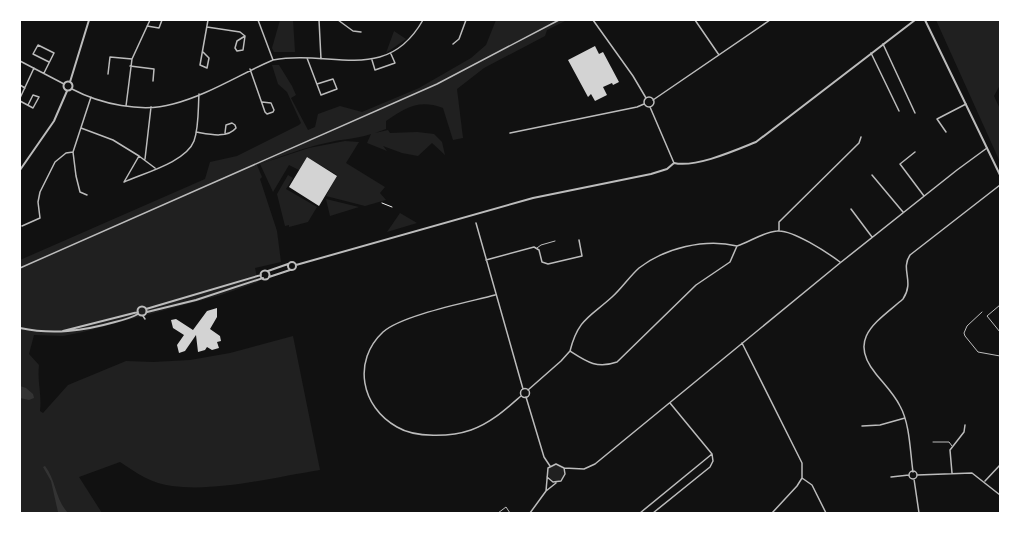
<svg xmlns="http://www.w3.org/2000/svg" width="1020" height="533" viewBox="0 0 1020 533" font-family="Raleway,sans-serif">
<rect width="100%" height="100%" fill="#111"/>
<path fill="#202020" d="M280,20H293L295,52H274L272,48Z
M496,20H567L547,30L545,36L484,68L457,89L463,138L453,140L443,108C418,99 406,108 386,121V129L375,133L388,130L390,133L417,132L434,134L442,142L445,155L432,143L418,156L402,153L383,146L387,151L367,143L371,134C356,139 341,139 326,143C302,148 280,157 257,165L262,177L260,179L277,231L281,262L255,268L258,282L221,295L83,332L63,336L34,335L29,354L39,365C37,382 42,394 40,411L43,413L68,385L126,361L153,362L190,360L230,353L293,336L320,470C275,477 218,492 172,486C153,484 136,473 120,462L79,477L102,513H20V260L205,179L210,162L237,156L299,125L301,123L287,92L278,84L272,65H279L292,86L296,95L291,98L308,130L315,127L318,114L340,106L362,112L419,88L471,58L486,45Z
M936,20H1000V85L994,96L1000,109V162Z
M394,31L406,39L386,53Z
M345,141L359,142L346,163L385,187L380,193L386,200L365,206L326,196L337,175L307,157L299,170L289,165L273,192L260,164L309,148Z
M288,175L293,178L286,189L317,207L308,222L289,227V225L285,226L277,194Z
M326,199L359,207L330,216Z
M400,213L417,223L387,232Z
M548 473a8 8 0 1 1 16 0a8 8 0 1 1-16 0Z"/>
<path fill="#333" d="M20,386L26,388L33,394L34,398L29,400L20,398Z
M45,466C56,480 55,499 68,513L58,512L51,481L43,467Z"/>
<path fill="#d3d3d3" d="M595,46L599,54L603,52L619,82L613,85L612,83L603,87L607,95L595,101L591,94L588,97L568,60Z
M307,157L337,176L319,206L289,187Z
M217,308V317L210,329L220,336L221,341L217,342L219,348L212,350L207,347L205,350L198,352L196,335L185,351L179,353L177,345L184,335L173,328L171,320L176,319L193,330L207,311Z"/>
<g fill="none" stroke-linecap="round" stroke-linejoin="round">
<path stroke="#f5f5f5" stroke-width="1" d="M382,203L392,207"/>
<path stroke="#bcbcbc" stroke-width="1" d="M537,248L541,245L555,241
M1000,305L987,316L1000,332
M982,312L967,326L964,333L965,336L978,352L1000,356
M933,442H949L952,446
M498,513L506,507L510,513"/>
<path stroke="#bcbcbc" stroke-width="1.5" d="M258,20L273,60
M319,20L321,59
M338,20L353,31L361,32
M593,20L633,76L646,98
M695,20L719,55
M147,26L159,28L162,20
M207,27L240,32L245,36L243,50L237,51L235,48L237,41L245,36
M453,44L459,39L466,20
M883,44L915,113
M203,52L209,58L207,68L200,65L208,20
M871,53L899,111
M307,58L321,95L337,89L333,79L317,84
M372,60L375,70L395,63L391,54
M20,61L64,84
M130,66L154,69L153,81
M250,69L265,112L267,114L273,112L274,110L271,103L262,102
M44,73L54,53L38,45L33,54L49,62
M108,74L110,57L132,59
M20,85L25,88
M72,89C100,104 142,113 173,104C208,95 240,74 273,60C331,49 386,85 423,20
M644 102a5 5 0 1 1 10 0a5 5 0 1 1-10 0Z
M20,98L34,68
M653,100L770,20
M20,101L33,108L39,97L33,95L28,105
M126,106L132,59L150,20
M650,107L674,163
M81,128L113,140L139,156
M196,132C208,134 227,139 236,128L235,125L232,123L226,125L225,133
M946,132L937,119L966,104
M510,133L637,107L644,104
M73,152L76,176L80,192L87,195
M915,152L900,164L924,196
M145,159L151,107
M155,168L139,156L124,182C144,173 186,162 194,141C199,127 198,109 199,94
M872,175L903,212
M851,209L872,237
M476,223L523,389
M22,226L40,218L38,202L40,192L55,162L66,153L73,152L91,97
M779,230V222L859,143L861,137
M486,260L534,247L539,250L542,262L548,264L582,256L579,240
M20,268L437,84L559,20
M495,295C469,302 402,315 383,332C352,361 361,407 397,427C415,438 451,437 471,430C491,423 506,409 521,396
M143,316L145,319
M742,343L802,463V478L812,485L826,513
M570,351C578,319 590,317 612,297C622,288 629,277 639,268C665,248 705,238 737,246
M520.5 393a4.5 4.5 0 1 1 9 0a4.5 4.5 0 1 1-9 0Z
M528,390L561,361L570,351C587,362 597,369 617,362L696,285L730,262L737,246C750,242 763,232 777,231C792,229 828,253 840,262
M526,397L544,457L550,466
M862,426L880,425L905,418
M564,468L584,469L595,464L840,263L957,170L987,148
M909 475a4 4 0 1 1 8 0a4 4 0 1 1-8 0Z
M913,472C910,451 910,424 900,406C894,394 884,384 876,374C846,338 878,321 903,299C915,281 900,270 910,255L1000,185
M952,473L950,450L964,432L965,425
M917,475L972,473L1000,495
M891,477L909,475
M914,479L919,513
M985,481L1000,465
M546,491L548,468L556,464L564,468L565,474L561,481L553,482L547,477
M530,513L546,491L556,483
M640,513L712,454L670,403
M653,513L710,467L713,461L712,454
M772,513L797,486L802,478"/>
<path stroke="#bcbcbc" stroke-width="2" d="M925,20L1000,175
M63.5 86a4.5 4.5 0 1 1 9 0a4.5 4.5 0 1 1-9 0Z
M70,82L89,20
M20,170L54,121L67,91
M288 266a4 4 0 1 1 8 0a4 4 0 1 1-8 0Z
M296,265L533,198L651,174L667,169L674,163C696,168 736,150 756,142L915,20
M260.5 275a4.5 4.5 0 1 1 9 0a4.5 4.5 0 1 1-9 0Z
M268,271L288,264
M269,277L290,270
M137.5 311a4.5 4.5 0 1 1 9 0a4.5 4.5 0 1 1-9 0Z
M146,309L261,275
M147,312L196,300L263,278
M20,328C53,335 83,331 115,322C123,320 131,318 138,314
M63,331L138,312"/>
</g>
<rect width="1020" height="533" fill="none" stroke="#ffffff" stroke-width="42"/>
</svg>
